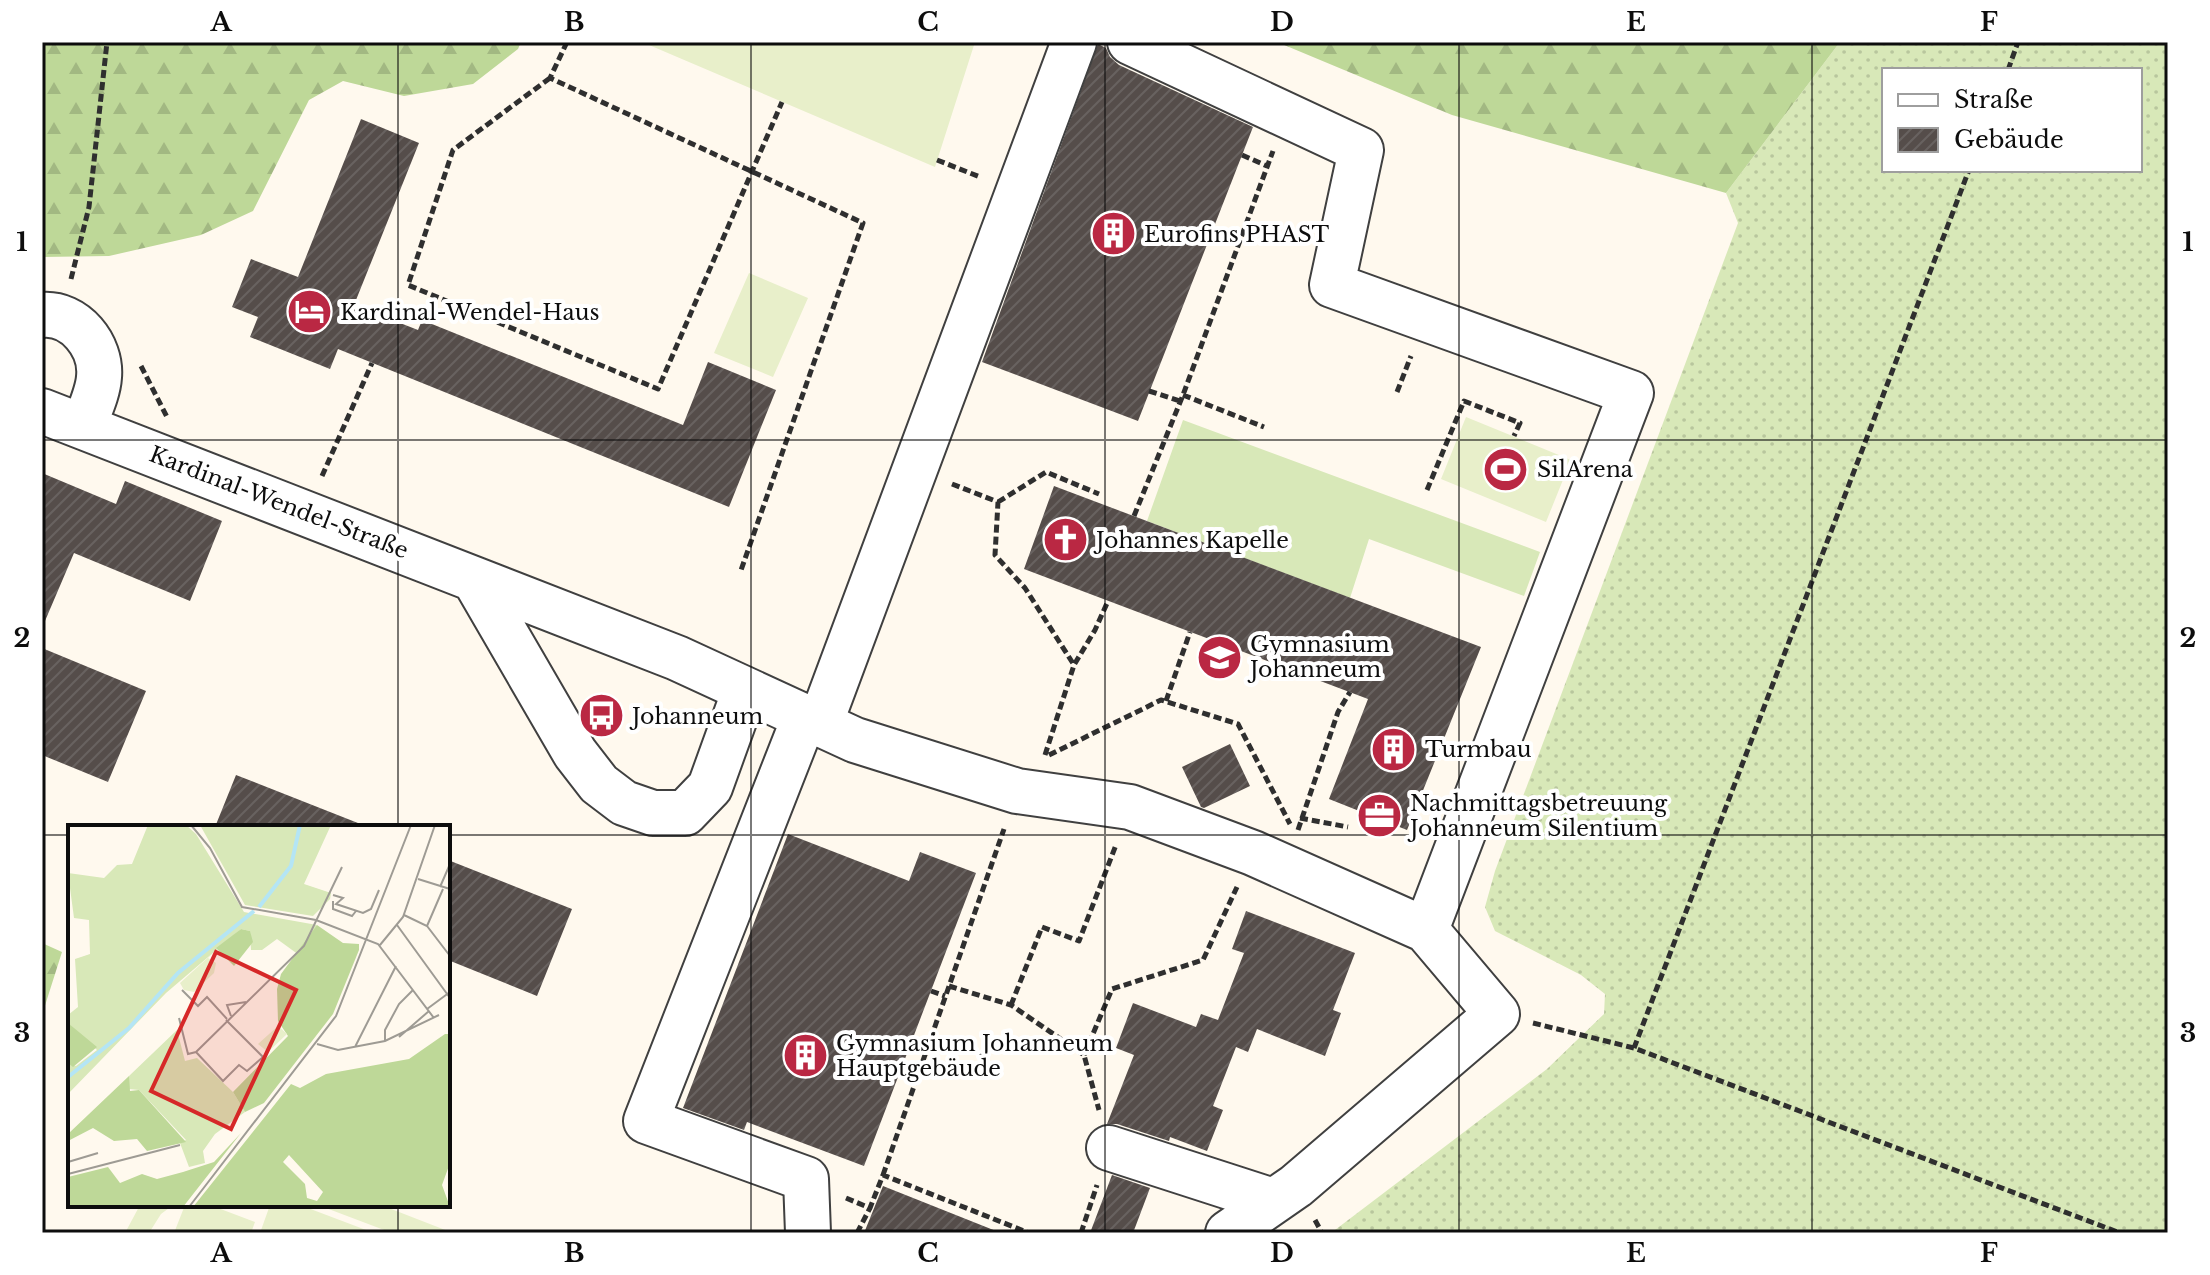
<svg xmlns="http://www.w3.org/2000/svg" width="2210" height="1275" viewBox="0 0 2210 1275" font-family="'Libre Baskerville',serif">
<defs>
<pattern id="grass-dots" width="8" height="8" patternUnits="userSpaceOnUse" patternTransform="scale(2)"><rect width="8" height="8" fill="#d8e8b8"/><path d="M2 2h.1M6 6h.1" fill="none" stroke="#b8c69d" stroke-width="1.8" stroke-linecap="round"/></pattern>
<pattern id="forest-firs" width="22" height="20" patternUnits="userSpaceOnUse" patternTransform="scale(2)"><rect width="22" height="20" fill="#bed898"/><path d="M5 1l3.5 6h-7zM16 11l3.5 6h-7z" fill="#a2b882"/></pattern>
<pattern id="building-hatch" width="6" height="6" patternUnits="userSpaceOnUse" patternTransform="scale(2)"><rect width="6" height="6" fill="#554d4a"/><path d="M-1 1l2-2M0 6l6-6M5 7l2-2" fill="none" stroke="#686260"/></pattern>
</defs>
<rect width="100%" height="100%" fill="#fff9ee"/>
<path fill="url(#grass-dots)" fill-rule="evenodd" d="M1840,42H2168V1233H1331L1547,1069L1604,1014L1605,994L1581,975L1495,931L1485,907L1495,871L1738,223L1726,193ZM1884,70H2140V170H1884Z"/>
<path fill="url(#forest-firs)" d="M42,42H521L518,49L473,84L404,96L343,81L309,100L253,211L201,235L109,256L42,257Z
M1277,42H1840L1726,193L1452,115Z
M42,943L62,952L42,1015Z"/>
<path fill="#d8e8b8" d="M1183,420L1540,552L1524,596L1369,539L1350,598L1147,521Z"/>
<path fill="#e8efca" d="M642,42H975L935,167Z
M749,273L808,298L773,377L714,353Z
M1466,417L1571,460L1546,522L1441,479Z
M140,1205H173L161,1214L149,1233H125Z
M185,1205H210L255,1222L251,1233H174Z
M270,1205H300L374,1233H260Z
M318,1205H381L453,1233H392Z"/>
<path fill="url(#building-hatch)" d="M1098,44L1106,48L1110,57L1119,65L1253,127L1138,421L982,362Z
M361,119L419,143L354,305L418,330L422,320L683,425L708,362L776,390L729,507L338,349L330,369L250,337L258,317L232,307L251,259L298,277Z
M42,473L116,504L125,481L222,521L190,601L74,553L42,628Z
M1054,486L1481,647L1407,830L1329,799L1368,699L1024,569Z
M42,648L146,691L108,782L42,755Z
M1230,744L1250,786L1204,808L1201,807L1182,767Z
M236,775L363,825L362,827H215Z
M788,834L909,881L920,852L976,873L864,1166L747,1122L744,1130L683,1108Z
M448,860L572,909L537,996L448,960Z
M1246,911L1355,953L1333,1010L1341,1013L1325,1056L1257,1029L1248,1052L1236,1047L1213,1106L1223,1110L1207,1151L1170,1137L1169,1141L1117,1124H1107L1134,1055L1116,1048L1133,1003L1196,1027L1201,1014L1218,1020L1244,953L1232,949Z
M1112,1175L1150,1188L1133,1233H1090Z
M883,1186L996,1231V1233H864Z"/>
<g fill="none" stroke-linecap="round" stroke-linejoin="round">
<defs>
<path id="minor" d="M1130,42L1361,150L1332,285L1631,393L1426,930
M42,315C75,312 102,346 99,377C98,393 89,411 84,426
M42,411L677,658L855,740L1017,791L1130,807L1253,853L1426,930L1497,1014L1296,1186L1228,1233
M474,579L575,753L599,784L624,803L653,813H685L710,787L745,690
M805,716L646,1121L806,1179L808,1233
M820,724L1074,42
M1109,1148L1273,1201"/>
</defs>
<use href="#minor" stroke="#404040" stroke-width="48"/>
<path stroke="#2f2f2f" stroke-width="5" stroke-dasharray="8 4" stroke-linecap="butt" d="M567,42L550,78L863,223L740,573
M2008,70L2018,42
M550,78L453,150L408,285L658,389L782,102
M1242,155L1267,166
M937,160L980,177
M71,279L89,207L107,42
M141,366L167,417
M1149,391L1180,401
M1397,392L1411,356
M1183,395L1264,427
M322,476L372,363
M952,484L998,502L995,555L1025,588L1074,665
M1427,490L1464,401L1520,423L1514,436
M998,502L1046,472L1099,494
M1134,516L1183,395L1273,151
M1166,701L1190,632
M1045,755L1074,665L1095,630L1108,601
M1049,755L1161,700L1238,724L1290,824
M1300,818L1348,827
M1298,830L1338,712L1350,692
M949,986L1011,1005L1084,1055L1099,1110
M931,991L945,996
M1011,1005L1042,927L1079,941L1116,845
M1533,1023L1634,1048L2120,1233
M1634,1048L1969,170
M1084,1055L1112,989L1203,960L1237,887
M883,1175L1004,829
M846,1198L870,1208L883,1175L1029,1233
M1315,1220L1322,1233
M857,1233L870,1208
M1081,1233L1097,1185"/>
<use href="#minor" stroke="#fff" stroke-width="44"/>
</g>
<path fill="none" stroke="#0d0d0d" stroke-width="2" stroke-opacity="0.55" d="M398,42V827M751,42V1233M1105,42V1233M1459,42V1233M1812,42V1233M42,440H2168M42,835H70M448,835H2168M398,1205V1233"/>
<defs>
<symbol id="building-disc" viewBox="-11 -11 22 22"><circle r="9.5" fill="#ba2843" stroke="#fff"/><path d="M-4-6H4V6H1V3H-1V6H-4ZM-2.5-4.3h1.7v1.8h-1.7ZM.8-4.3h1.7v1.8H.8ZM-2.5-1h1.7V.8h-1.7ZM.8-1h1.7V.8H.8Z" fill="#fff"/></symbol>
<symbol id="hotel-disc" viewBox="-11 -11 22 22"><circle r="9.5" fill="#ba2843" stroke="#fff"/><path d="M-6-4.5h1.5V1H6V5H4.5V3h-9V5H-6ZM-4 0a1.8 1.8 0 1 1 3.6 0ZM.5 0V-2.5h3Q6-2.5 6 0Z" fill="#fff"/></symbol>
<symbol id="stadium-disc" viewBox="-11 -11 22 22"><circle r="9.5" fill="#ba2843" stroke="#fff"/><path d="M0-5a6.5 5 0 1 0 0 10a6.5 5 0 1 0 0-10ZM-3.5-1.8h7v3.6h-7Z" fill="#fff"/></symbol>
<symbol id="church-disc" viewBox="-11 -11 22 22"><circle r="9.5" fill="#ba2843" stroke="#fff"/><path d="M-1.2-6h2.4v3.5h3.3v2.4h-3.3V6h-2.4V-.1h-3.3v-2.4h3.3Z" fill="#fff"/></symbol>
<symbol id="school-disc" viewBox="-11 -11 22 22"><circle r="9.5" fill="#ba2843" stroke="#fff"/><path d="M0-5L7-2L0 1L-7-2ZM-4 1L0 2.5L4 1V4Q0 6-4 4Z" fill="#fff"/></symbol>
<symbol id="bus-disc" viewBox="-11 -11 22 22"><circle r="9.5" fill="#ba2843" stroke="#fff"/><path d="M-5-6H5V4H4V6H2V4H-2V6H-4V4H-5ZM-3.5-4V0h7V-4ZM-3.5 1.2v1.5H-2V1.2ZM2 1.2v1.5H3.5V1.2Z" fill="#fff"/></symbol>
<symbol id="office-disc" viewBox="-11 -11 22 22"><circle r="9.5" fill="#ba2843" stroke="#fff"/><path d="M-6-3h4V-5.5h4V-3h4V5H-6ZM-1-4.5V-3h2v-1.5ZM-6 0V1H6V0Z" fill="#fff"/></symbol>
</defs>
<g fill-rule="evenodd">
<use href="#building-disc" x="1088" y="208" width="51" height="51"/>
<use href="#hotel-disc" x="284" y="286" width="51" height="51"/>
<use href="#stadium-disc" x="1480" y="444" width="51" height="51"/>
<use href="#church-disc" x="1040" y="514" width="51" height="51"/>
<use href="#school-disc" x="1194" y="632" width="51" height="51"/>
<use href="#bus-disc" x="576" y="690" width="51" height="51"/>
<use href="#building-disc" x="1368" y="724" width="51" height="51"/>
<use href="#office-disc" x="1354" y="790" width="51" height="51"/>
<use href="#building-disc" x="780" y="1030" width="51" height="51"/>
</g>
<g text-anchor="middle" stroke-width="8" stroke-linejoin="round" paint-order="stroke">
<g font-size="22" fill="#0d0d0d" stroke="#fff" text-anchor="start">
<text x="1144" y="242">Eurofins PHAST</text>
<text x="340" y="320">Kardinal-Wendel-Haus</text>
<text x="1537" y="477">SilArena</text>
<text x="1096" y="548">Johannes Kapelle</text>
<text x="1250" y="652">Gymnasium<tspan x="1250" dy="25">Johanneum</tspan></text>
<text x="632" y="724">Johanneum</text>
<text x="1425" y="757">Turmbau</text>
<text x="1410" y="811">Nachmittagsbetreuung<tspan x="1410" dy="25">Johanneum Silentium</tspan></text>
<text x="836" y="1051">Gymnasium Johanneum<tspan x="836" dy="25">Hauptgebäude</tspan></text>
</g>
<g font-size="22" fill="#0d0d0d" stroke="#fff">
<text transform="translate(279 502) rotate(21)" y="8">Kardinal-Wendel-Straße</text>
</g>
</g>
<g transform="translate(68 825)">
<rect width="382" height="382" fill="#fff9ee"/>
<path d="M80,0H118L128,9L176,87L249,100L231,130L209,114L194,125H183L182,106L173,104L98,168L0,269V238L8,241L29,225L0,198V190L10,182L7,134L22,129L21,95L6,93L0,48L36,53L49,40L64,39ZM132,0H263L236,59L263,68L262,74L245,91L177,80ZM109,205L117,236L129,233L165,267L177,287L147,309L135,326L137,338L121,342L112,318L118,315L71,265L61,264V251Z" fill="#d8e8b8"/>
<path d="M249,100L275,118L291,119V125L265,189L196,278L177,287L165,267L220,211L210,196L209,164L213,149ZM173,104L182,106L185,117L166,141L148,123ZM0,198L29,222L5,242L0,238ZM377,209H382V338L374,360L382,382H125L223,259L232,263L258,249L341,234ZM221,330L255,367L249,376L239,373L237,359L215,337ZM61,251L62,266L71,265L118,317L79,326L69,314L46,316L25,303L0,316V309ZM173,308L115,382H0V352L40,342L52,358L74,349L89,354L115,347L146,337Z" fill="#bed898" fill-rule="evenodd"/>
<path d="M146,127L140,133L148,138L146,148L126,167L116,165L112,158ZM210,201L219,209L200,227L190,219Z" fill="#e8efca"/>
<path fill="none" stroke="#b4e5f5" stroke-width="4" d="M191,82L223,41L232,0M0,252L61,203L110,148L186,86"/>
<path fill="none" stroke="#9e9b94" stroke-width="2" d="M123,0L142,23L174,82L248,95L310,119L366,193M350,54L382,64M372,62L382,39M265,70L275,73L268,79L295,88L303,84L311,65M265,76V84L284,91L288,86M336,90L359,101L382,131M329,100L382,173M359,101L375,64M312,120L335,92L367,0M114,165L130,181L139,172L159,194M359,184L382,167M163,191L159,180L178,177M111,193L120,229L128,227L236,121L274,42M331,212L361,186M317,216V205L331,179L345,165M249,219L270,225L317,216L371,190M287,222L328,141M128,227L155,256L171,240L179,246L195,232L158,195M0,337L30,328M0,349L112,320M121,382L268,191L343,0"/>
<path fill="#d62828" fill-opacity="0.15" stroke="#d62828" stroke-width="4" d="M148,127L228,165L163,304L83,266Z"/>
<rect width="382" height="382" fill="none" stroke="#0d0d0d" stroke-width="4"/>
</g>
<rect width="2210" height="1275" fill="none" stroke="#ffffff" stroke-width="88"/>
<rect x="1882" y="68" width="260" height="104" fill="#ffffff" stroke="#9e9e9e" stroke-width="2"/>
<rect x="1898" y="94" width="40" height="12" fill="#ffffff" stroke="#9e9e9e" stroke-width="2"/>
<text x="1954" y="108" font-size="24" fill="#0d0d0d">Straße</text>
<rect x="1898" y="128" width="40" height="24" fill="url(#building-hatch)" stroke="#9e9e9e" stroke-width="2"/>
<text x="1954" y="148" font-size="24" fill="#0d0d0d">Gebäude</text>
<rect x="44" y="44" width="2122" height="1187" fill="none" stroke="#0d0d0d" stroke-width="3"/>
<g font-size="26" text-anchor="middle" font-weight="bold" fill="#0d0d0d">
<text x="221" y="31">A</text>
<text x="574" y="31">B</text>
<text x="928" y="31">C</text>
<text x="1282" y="31">D</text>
<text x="1636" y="31">E</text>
<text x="1989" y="31">F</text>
<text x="22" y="251">1</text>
<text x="2188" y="251">1</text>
<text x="22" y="647">2</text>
<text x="2188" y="647">2</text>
<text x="22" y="1042">3</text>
<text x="2188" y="1042">3</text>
<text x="221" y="1262">A</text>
<text x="574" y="1262">B</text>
<text x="928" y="1262">C</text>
<text x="1282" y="1262">D</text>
<text x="1636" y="1262">E</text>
<text x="1989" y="1262">F</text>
</g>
</svg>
